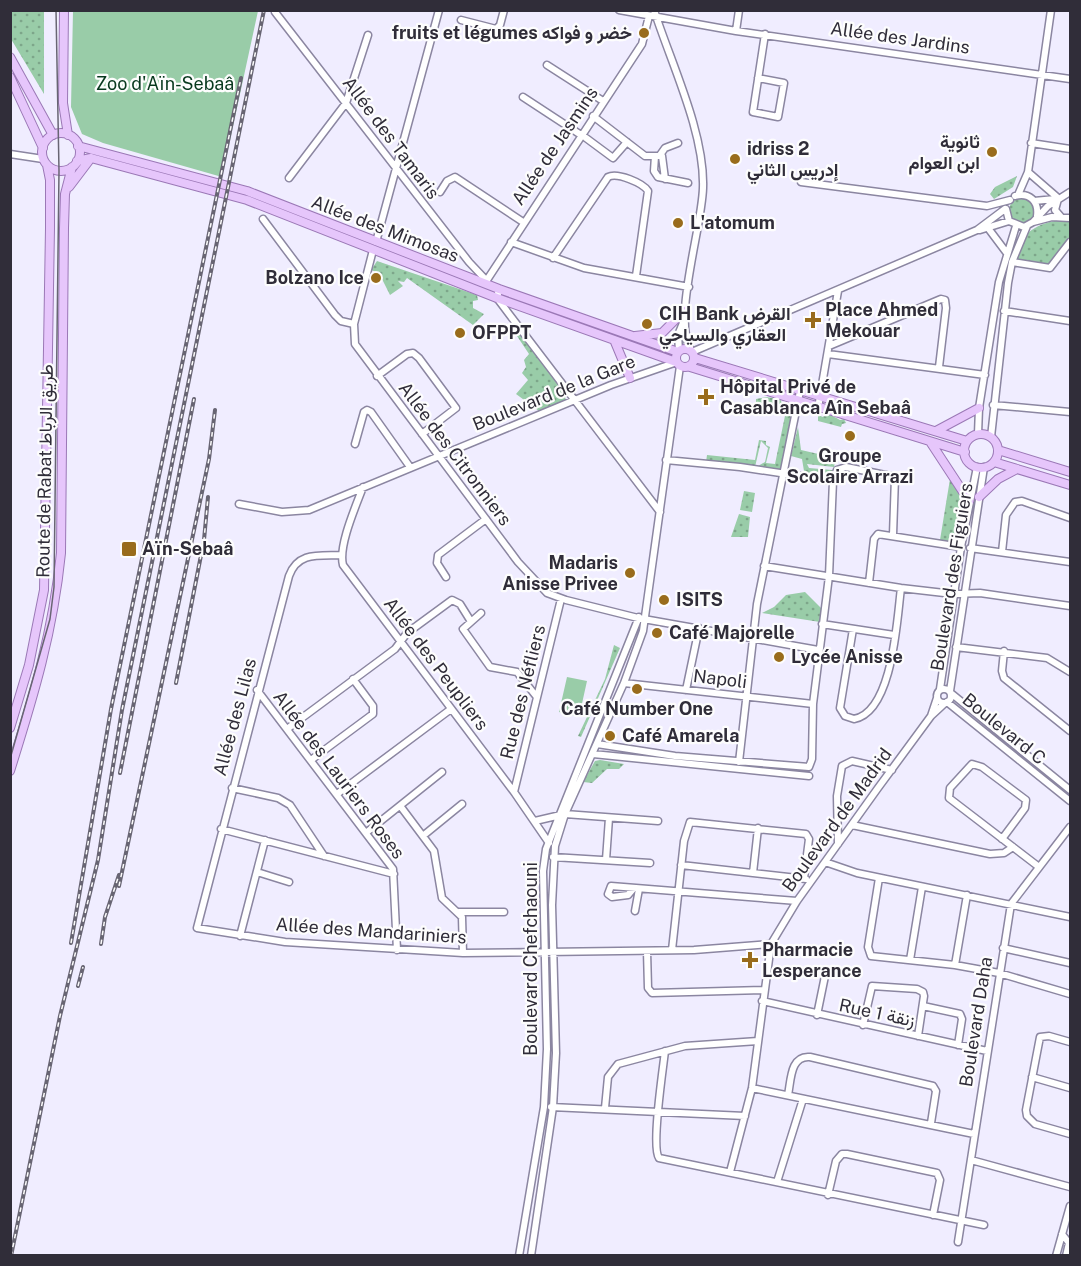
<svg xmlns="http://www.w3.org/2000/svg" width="1081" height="1266" viewBox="0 0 1081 1266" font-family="'Public Sans',Vazirmatn,sans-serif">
<defs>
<pattern id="grass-dots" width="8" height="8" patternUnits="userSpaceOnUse" patternTransform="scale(1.5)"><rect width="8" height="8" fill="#99cca8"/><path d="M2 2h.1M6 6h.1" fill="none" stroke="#7da68a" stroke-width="1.8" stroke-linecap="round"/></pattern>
</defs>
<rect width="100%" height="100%" fill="#f0edff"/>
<path fill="url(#grass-dots)" d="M10,11H44V94L11,39Z
M1017,176L1013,187L994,199L990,194L995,187Z
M1009 211a13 13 0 1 1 26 0a13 13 0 1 1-26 0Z
M1061,220L1070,221V238L1050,266L1017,260C1015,234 1040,222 1061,220Z
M377,261L477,295L478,300L473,301V308L484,314L473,325L407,278L404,282L398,281L403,286L390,295L379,273L371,270Z
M509,324L518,327L564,392L566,401L539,411L516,394L528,380L522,373L526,367L524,360L529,354Z
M766,397L780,399L783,405L793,408L781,470L758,466L765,462L768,448L761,441L755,467L706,462L707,455L755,460L759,440L766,441V445L770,447L766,463L775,464L786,411L756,404V399Z
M827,413L840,420L844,419L846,423L842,424L841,427L818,421V415L823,417Z
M798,427L801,450L836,458L834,467L807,464L809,468L832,470L831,477H817L804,471L802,459L791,456Z
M950,479C970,494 961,520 955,542L940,540Z
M744,491L755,493L752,512L740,510Z
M739,514L750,517L748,537H731Z
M805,592L823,610L820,622L762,613L774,607L786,595Z
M614,645L620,648L581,737L578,736L605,679Z
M600,760L624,764L619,769H607L592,783L583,782L595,761Z"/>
<path fill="#99cca8" d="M73,11H258L222,177L103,143L82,134L71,107Z
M567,677L587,681L579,717L559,712Z"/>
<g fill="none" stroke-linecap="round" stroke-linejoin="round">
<defs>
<path id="minor" d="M619,10L736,31L1070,79
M654,10C671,63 705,133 703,188C702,228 672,319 691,350
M275,12L469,262L486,280
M461,20L496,29L500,25L504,10
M736,31L739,10
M547,65L603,101
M758,78L784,83L778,117L753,112L765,34
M523,97L581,135
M593,116L645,156H662L665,179
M586,138L613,158L627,142
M1031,143L1070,149
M10,154L43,159
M660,155L665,148L678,143
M655,156L654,171L658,177L688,183
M1028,172L1058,198
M289,178L346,103L368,35
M801,182L987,206L1010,200
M440,192L447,181L455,177L523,222
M1018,195L1028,172L1051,10
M1015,196C1029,192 1039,201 1037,216
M1058,199L1055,210L1061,217
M1034,201L1055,199
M1006,209L1009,221L1024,227L1033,222L1048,206L1070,192
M263,219L335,315L341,321L354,324
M1033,222L1052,217L1070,218
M988,228L1006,252
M980,230L1009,221
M376,242L439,10
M511,242L584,268L689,287
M373,250L354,324L355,344L518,562L547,593L566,600L638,618L818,650
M553,258L608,177C617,172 643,183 648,191L636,276
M1012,262L1050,268L1070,242
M485,283L642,44L649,16
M499,289L497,298L509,314L660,512
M1004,311L1070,321
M829,346L941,299L945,300L946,308L939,367
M679,351L678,335L683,323
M692,352L977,230L1005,209
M828,354L985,375
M377,376L407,354L413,353L419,358L456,408L422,434
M993,405L1070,412
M818,408L838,291
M978,434L979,408L999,282L1016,226
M991,437L1008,283L1012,262L1027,226
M355,444L364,412L367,410L371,412L410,467
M666,460L740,467L833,481
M363,487C356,506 338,546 343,565L514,792L549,843
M239,504L282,512L309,510L611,385L677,362
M970,548L1070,562
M1002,552L1006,515L1015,502L1022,501L1070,518
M342,555C320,556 298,551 289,576L197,928L285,942L463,953L694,950L771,944
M764,566L901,588L953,594L980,593L1070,606
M446,577L437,563L438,555L486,519
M869,583L874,539L878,534L961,547
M481,613L463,629L490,667L517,672L536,696
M822,624L894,635
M853,629L840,708L845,716L854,719C893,712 897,619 901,588
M956,647L1047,658L1070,672
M1004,651L1002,671L1004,678L1070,731
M624,683L813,704
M937 696a7 7 0 1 1 14 0a7 7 0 1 1-14 0Z
M940,689L961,547L977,467
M257,690L393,869L397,950
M686,690L699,628
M950,691L984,467
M952,694L1070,790
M947,702L1070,801
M931,716L937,698
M287,729L395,649L407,633L452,600L460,604L470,620
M597,744L675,756L809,767L812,759L813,704L829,576L833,481L837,470L846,467L895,477L893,535
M593,754L809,776
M311,760L373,714V706L353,679
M739,762L757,604L800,391
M232,788L278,798L290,805L324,856
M514,792L561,599
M337,794L451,709
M401,807L434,851L442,898L462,917L463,953
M535,821L565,814L658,821
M852,825L990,854L1004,853L1013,847
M221,829L394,874
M367,832L442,772
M424,835L462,804
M1002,839L1025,808L1026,800L982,767L972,764L950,788L949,798L1039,867
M838,844L837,796L842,766L852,761L892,770
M553,857L650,863
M606,860L609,818
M825,862L857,873L1070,917
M681,865L806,879
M257,872L289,882
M753,873L758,828
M879,878L868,947L871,956L955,965L999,973L1070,994
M633,889L628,895L612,897L608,894L611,886L797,901
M635,911L639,889
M459,912H504
M240,936L265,840
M1003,948L1070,963
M672,950L684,841L690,822L806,834L809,839L804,878
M647,951L648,988L652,993L763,990
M910,960L922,887
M955,965L967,895
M762,1001L987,1051
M923,1006L960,1014L962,1019L958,1045
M817,1015L825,976
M863,1025L872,986L917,989L923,992L924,996L918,1036
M1070,1042L1049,1036L1040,1037L1026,1110L1027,1116L1035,1124L1070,1134
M665,1051C663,1069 651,1147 659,1158L984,1225
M1032,1077L1070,1088
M752,1088L974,1134
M788,1095C791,1081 790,1055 810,1057L933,1086L936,1091L931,1123
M551,1107L745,1116
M605,1108L608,1077L618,1064L685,1046L758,1041
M971,1160L1070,1187
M730,1172L752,1088L771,944L797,901L878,788L931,716L945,703
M777,1182L803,1099
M828,1195L836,1161L842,1154H847L937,1173L940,1180L933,1215
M1062,1234L1069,1243L1066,1256
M958,1242L1011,904L1070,827
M519,1256L544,1107L547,1049L543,871L546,849L639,617
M531,1256L553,1107L556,1053L552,905L555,846L565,814L624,683L643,631L680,366
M1056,1256L1070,1206"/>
<path id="major" d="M64,10L63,103L68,135
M10,57L53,135
M10,77L43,148
M42 152a19 19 0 1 1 38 0a19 19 0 1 1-38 0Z
M78,146L247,191L499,289L678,352
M77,161L91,158L247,200L497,298L676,362
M69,187L91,158
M635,336L662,333L684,311
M615,342L630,378
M676 358a9 9 0 1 1 18 0a9 9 0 1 1-18 0Z
M695,358L967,441
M690,367L965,452
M936,431L979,408
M964 451a17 17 0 1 1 34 0a17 17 0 1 1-34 0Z
M931,443L969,501
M998,450L1070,472
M994,462L1070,485
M979,497L998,479L1017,469
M10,728L29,665L44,590L50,228V180L47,165
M10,771C34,695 53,632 61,553L64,228L65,194L72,167"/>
</defs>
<use href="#minor" stroke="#8b86a1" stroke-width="9"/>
<use href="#major" stroke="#9b78b6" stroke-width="10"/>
<use href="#minor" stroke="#fff" stroke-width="6"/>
<use href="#major" stroke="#e6c6fb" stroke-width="8"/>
<path stroke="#686573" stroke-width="1.5" d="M10,759L50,619L54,587L59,171L56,10"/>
<defs>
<path id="rail" d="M176,683L204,540L208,497
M120,773L194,399
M119,886L209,459L215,410
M71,943L111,709L241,78
M101,944L105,917L119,875
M78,986L83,967
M11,1256L60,1016L98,860L122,710L264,10"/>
</defs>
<use href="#rail" stroke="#686573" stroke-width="4"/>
<use href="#rail" stroke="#fdfdfd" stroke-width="1.5" stroke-dasharray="4.5" stroke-linecap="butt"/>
</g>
<g fill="#996c1c" stroke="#fdfdfd" stroke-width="2">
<circle cx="644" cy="33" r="6"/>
<circle cx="992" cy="152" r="6"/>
<circle cx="735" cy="159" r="6"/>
<circle cx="678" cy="223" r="6"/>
<circle cx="376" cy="278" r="6"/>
<path d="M810 311h6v6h6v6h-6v6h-6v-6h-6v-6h6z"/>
<circle cx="647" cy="324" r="6"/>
<circle cx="460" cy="333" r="6"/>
<path d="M703 388h6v6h6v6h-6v6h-6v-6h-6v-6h6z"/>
<circle cx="850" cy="436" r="6"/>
<rect x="121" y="541" width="16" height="16" rx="3"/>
<circle cx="630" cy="573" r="6"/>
<circle cx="664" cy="600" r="6"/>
<circle cx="657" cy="633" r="6"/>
<circle cx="779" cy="657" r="6"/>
<circle cx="637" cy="689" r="6"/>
<circle cx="610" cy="736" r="6"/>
<path d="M747 951h6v6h6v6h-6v6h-6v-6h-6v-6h6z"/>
</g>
<g text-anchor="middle" stroke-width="4.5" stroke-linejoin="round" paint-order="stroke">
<g font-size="18" font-weight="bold" fill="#302d39" stroke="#fdfdfd" text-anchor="start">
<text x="632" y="39" text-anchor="end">fruits et légumes خضر و فواكه</text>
<text x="980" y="148" text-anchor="end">ثانوية<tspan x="980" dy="21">ابن العوام</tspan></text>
<text x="747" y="155">idriss 2<tspan x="747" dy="21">إدريس الثاني</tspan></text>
<text x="690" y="229">L'atomum</text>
<text x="364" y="284" text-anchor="end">Bolzano Ice</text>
<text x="825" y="316">Place Ahmed<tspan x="825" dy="21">Mekouar</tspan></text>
<text x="659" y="320">CIH Bank القرض<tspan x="659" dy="21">العقاري والسياحي</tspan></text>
<text x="472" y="339">OFPPT</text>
<text x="720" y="393">Hôpital Privé de<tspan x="720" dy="21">Casablanca Aîn Sebaâ</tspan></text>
<text x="850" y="462" text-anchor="middle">Groupe<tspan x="850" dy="21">Scolaire Arrazi</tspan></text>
<text x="142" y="555">Aïn-Sebaâ</text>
<text x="618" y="569" text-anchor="end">Madaris<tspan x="618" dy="21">Anisse Privee</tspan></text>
<text x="676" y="606">ISITS</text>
<text x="669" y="639">Café Majorelle</text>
<text x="791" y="663">Lycée Anisse</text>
<text x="637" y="715" text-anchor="middle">Café Number One</text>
<text x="622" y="742">Café Amarela</text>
<text x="762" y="956">Pharmacie<tspan x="762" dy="21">Lesperance</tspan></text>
</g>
<g font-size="18" fill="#302d39" stroke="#fdfdfd">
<text transform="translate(900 38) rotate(8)" y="6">Allée des Jardins</text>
<text transform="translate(391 138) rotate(53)" y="6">Allée des Tamaris</text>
<text transform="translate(555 146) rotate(-56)" y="6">Allée de Jasmins</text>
<text transform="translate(385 229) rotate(21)" y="6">Allée des Mimosas</text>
<text transform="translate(554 393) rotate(-22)" y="6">Boulevard de la Gare</text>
<text transform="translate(455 454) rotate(53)" y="6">Allée des Citronniers</text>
<text transform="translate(45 471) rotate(-89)" y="6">Route de Rabat طريق الرباط</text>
<text transform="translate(952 577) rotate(-81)" y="6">Boulevard des Figuiers</text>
<text transform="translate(436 664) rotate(53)" y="6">Allée des Peupliers</text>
<text transform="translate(720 679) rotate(7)" y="6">Napoli</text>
<text transform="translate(523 692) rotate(-76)" y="6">Rue des Néfliers</text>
<text transform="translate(235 717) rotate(-75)" y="6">Allée des Lilas</text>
<text transform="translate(1004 729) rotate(39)" y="6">Boulevard C</text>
<text transform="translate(339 775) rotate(53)" y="6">Allée des Lauriers Roses</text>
<text transform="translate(837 820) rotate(-54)" y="6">Boulevard de Madrid</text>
<text transform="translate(371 931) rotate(4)" y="6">Allée des Mandariniers</text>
<text transform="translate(531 959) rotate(-90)" y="6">Boulevard Chefchaouni</text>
<text transform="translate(877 1013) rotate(12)" y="6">Rue 1 زنقة</text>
<text transform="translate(976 1022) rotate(-81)" y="6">Boulevard Daha</text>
</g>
<g font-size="18" fill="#08391e" stroke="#fdfdfd">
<text x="165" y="90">Zoo d'Aïn-Sebaâ</text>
</g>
</g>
<rect width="1081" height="1266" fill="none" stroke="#302d39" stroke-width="24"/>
</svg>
